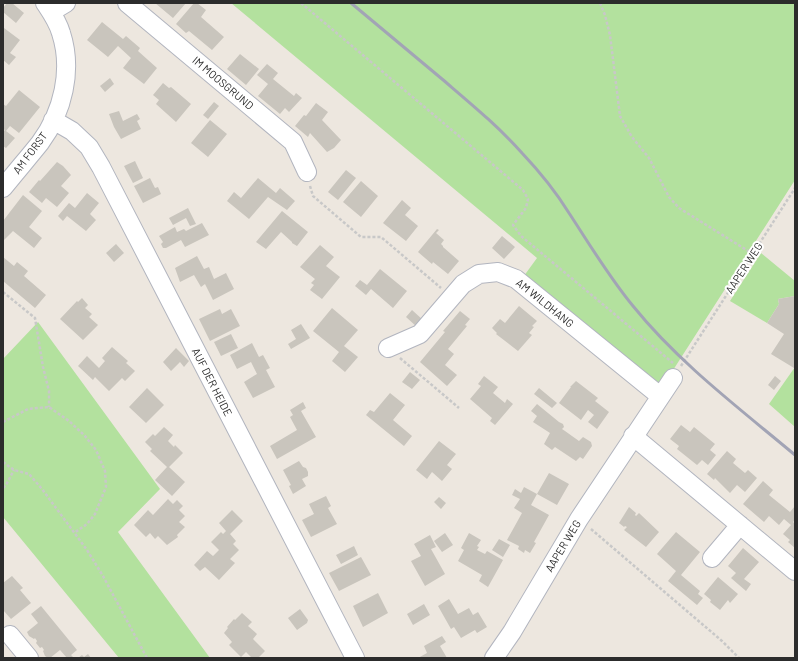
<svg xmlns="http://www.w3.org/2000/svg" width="798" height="661" viewBox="0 0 798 661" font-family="Barlow,sans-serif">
<rect width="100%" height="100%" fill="#ede7df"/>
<path fill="#b3e19e" d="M231,3H795V180L659,392L521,280L537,258Z
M761,253L795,281V296L778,299L779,304L767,323L730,301Z
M38,322L160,489L118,532L210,658H119L3,517V359Z
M795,367V427L769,404Z"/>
<path fill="#c9c5bd" d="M7,3H12L24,13L16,23L3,12V8Z
M155,3H186L173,18Z
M194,3H197L206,10L201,17L224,37L212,50L189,31L186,33L176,24Z
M102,22L123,39L126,36L140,48L138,51L157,68L144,84L123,68L131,58L118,46L108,57L87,40Z
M4,28L20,40L10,53L16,57L9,65L3,60Z
M240,54L259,69L246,85L227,69Z
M267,64L278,73L273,79L294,96L296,93L302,98L289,112L285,108L280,114L258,96L268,84L257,75Z
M110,78L114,84L105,92L100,86Z
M163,83L169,88L171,87L191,104L176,122L156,104L159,100L153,95Z
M19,90L40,107L19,133L10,126L6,131L15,138L6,148L3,146V132L5,130L3,129V104L6,106Z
M214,102L219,106L208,119L203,115Z
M316,103L328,112L322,120L341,140L334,148L327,152L310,133L308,137L295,126L304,115L306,116Z
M119,111L123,121L137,114L140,119L137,121L141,129L121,139L114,127L109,114Z
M210,120L227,134L208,157L191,143Z
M135,161L143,178L133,183L124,166Z
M57,162L63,166L71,175L61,186L69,193L57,207L46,198L42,203L29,192L39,180L40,181Z
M346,170L356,178L338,200L328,192Z
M150,178L155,188L158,187L161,194L143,203L134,186Z
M258,178L276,193L280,188L295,201L287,210L268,197L249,219L227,201L234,192L241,198Z
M361,181L378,196L361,217L343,202Z
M87,193L99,203L90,214L96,220L86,231L67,216L63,221L58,216L69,203L75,208Z
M23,195L42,211L29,227L42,238L34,248L13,231L3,241V221Z
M402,200L411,208L405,215L418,226L406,241L383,223Z
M188,208L196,224L190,226L186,218L173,225L169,218Z
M282,211L308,232L297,246L292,243V242L281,232L266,249L256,242Z
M202,223L209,235L185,247L181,240L166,248H163L161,244L163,242L159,236L175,227L177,232L184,229L186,231Z
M437,229L439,230L436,233L444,240L441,244L443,246V247L459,261L448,274L433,262L432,264L418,252Z
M502,236L515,247L504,259L492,248Z
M116,244L124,253L114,262L106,253Z
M320,245L334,257L326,266L340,277L322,299L310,290L314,285L311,283L315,279L300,267Z
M197,256L204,269L209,267L214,279L226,273L234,289L213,300L205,284L201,287L194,275L180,282L175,268Z
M3,257L14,266L17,262L28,271L24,276L46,295L35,308L3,281Z
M380,269L407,291L393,308L371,289L366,295L355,286L360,280L367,285Z
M795,296V367L794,368L771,354L784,334L767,323L779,304L778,299Z
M82,298L88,305L85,308L92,314L89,317L98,325L83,340L60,319L77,301L78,302Z
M519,306L537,321L532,326L534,327L529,333L532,335L518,351L496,334L497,333L492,328L500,319L505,323Z
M332,308L358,330L344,346L358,357L345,372L332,361L339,352L313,331Z
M220,309L222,314L231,309L240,326L210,341L199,319Z
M412,310L423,320L417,327L406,317Z
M460,311L470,319L465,325L467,326L448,349L454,354L445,365L457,375L447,386L420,362L445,332L443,331Z
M301,324L310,338L291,349L288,344L296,339L291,330Z
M231,334L238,348L221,356L214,342Z
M252,343L259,357L263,355L270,368L266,370L275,387L253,398L244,382L257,374L251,362L237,369L230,355Z
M112,347L128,361L126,363L135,371L125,381L122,378L109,391L95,377L93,380L78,366L87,356L99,368L105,361L102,358Z
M176,348L189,361L184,367L180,362L171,371L163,362Z
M410,372L420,380L412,389L402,382Z
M484,376L498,387L493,393L505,403L507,399L513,404L495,425L490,421L492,418L470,399L481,386L478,384Z
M775,376L781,381L774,390L768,385Z
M576,381L598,398L595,401L609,412L597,429L588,422L594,415L588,410L581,420L559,403L571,387H570Z
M147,388L164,405L146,423L129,407Z
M539,388L557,403L552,408L534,394Z
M390,393L405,405L393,420L412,436L404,446L366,415L370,410L374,412Z
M303,402L306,408L301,411L316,437L277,459L270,446L297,430L290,417L293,415L290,410Z
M537,404L559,422L563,424L564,427L562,429L565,431L579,441L583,437L591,442L592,446L583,459L580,457L576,461L555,447L552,450L544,444L550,433L533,422L537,416L531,411Z
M681,425L690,432L694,427L715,444L710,450L716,455L708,465L702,460L697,465L677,449L679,446L670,439Z
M164,427L173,435L168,441L174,447L175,445L183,453L169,467L185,482L172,496L155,480L167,467L150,451L152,449L145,442L153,434L155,436Z
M439,441L456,454L447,465L452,469L442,481L432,472L427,479L416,470Z
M727,451L736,459L733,463L745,473L748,470L757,478L745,492L737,485L730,493L715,478L714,480L707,474Z
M299,461L303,467L306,468L308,472V476L302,479L306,486L293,494L289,486L291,485L283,470Z
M549,473L569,484L557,505L537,494Z
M763,481L773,490L769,495L790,512L795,506V520L793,522L795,524V548L788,542L790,540L783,534L791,525L784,519L779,525L769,516L764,522L743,504Z
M524,487L537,494L531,505L549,515L534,542L536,543L530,553L525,550L524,553L518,549L519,546L507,540L522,513L514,508L520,499L512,495L515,489L521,493Z
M326,496L331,506L328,508L337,524L311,537L302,520L314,514L309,504Z
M439,497L446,503L441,509L434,502Z
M168,499L173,504L177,500L183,506L179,510L185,516L179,522L185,527L177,535L178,537L167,545L158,536L155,539L150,533L146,537L134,525L148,510L153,515Z
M629,507L636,513L635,515L636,516L639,513L659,532L646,547L624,530L627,527L625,526L624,527L619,523Z
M232,510L243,521L230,534L236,541L233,544L239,550L230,559L235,563L219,580L205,567L200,571L194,565L207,551L213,556L219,550L211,542L221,532L223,534L226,531L219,523Z
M676,532L700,552L681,575L700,591L698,594L703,598L697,605L668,581L676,571L657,554Z
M445,533L453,545L442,552L434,541Z
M469,533L481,540L477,546L479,547L477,550L485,554L487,551L503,560L488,587L479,581L482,575L458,561L464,550L461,548Z
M430,535L436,547L431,549L445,574L425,586L411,561L421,556L414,544Z
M499,539L510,545L503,557L492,550Z
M354,546L358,555L341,564L336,555Z
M743,548L759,562L744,579L751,584L746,591L731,578L736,573L728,566Z
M361,557L371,575L339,591L329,573Z
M12,576L23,588L20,590L31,603L11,619L3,610V583Z
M718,577L738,594L730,603L728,600L720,610L710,602L711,600L704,594Z
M378,593L388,613L363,627L353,606Z
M449,599L458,614L469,608L473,615L478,612L487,627L477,633L475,630L461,638L454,627L451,629L438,606Z
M424,604L430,615L413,625L407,614Z
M41,606L77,650L71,655L74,658H67L60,650L50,658H48L45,656L43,651L44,650L42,647L40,648L36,643L37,641L35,638L34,639L29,636L27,632L38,623L31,614Z
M300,609L308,620L307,623L297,630L288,618Z
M242,613L252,622L248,626L257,634L253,639L265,651L258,658H252L246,652L241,657L229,645L232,642L224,633L228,628L227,627L234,619L235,620Z
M442,636L446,642L440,646L447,658H418L427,653L424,646Z
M88,654L91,658H78L82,655L84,657Z"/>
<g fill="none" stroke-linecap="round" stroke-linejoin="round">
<defs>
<path id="minor" d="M127,3L293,142L307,172
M51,12L66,3
M53,120L72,131L89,147L101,167L355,658
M3,188C15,173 28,158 40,143C63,112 73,70 61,33C58,22 51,12 45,3
M388,348L420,334L463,284L479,274L498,272L516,279L660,396
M633,436L795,571
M712,558L740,525
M10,635L29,658
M494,658L512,632L579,519L673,378"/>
</defs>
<use href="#minor" stroke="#b2b5bf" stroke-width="20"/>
<path stroke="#c8c8c8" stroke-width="2.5" stroke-dasharray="3 2" stroke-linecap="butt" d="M301,3L523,190L528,199L526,208L513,225L521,236L673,363
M600,3L605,15L610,35L620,116L632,137L649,158L669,197L679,208L753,254
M310,186L313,196L361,237H381L441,288
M3,292L35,318L43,367L49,391V407
M400,358L459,408
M681,366L795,188
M3,422L28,409L49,407L69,421L85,436L96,450L105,471L106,487L95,514L87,524L74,533
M3,462L14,470L29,474L42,489L87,550L103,576L147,658
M3,488L6,485L14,470
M591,529L722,641L739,658"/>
<use href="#minor" stroke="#fff" stroke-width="18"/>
<path stroke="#a2a4b5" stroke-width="3" d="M351,3C381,28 412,54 442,79C470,103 498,126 522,153C539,171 556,192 569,213C590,245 609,277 633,306C679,363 739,408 795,455"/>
</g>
<g text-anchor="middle" stroke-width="4" stroke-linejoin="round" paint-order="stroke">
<g font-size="11" fill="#2c2c2c" stroke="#fff">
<text transform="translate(223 83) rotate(40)" y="4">IM MOOSGRUND</text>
<text transform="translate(30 153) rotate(-53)" y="4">AM FORST</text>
<text transform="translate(744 268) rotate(-57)" y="4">AAPER WEG</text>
<text transform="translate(545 303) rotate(39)" y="4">AM WILDHANG</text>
<text transform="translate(212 382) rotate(63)" y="4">AUF DER HEIDE</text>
<text transform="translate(563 546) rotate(-59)" y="4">AAPER WEG</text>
</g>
</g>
<rect width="798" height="661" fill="none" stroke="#2c2c2c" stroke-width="8"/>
</svg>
